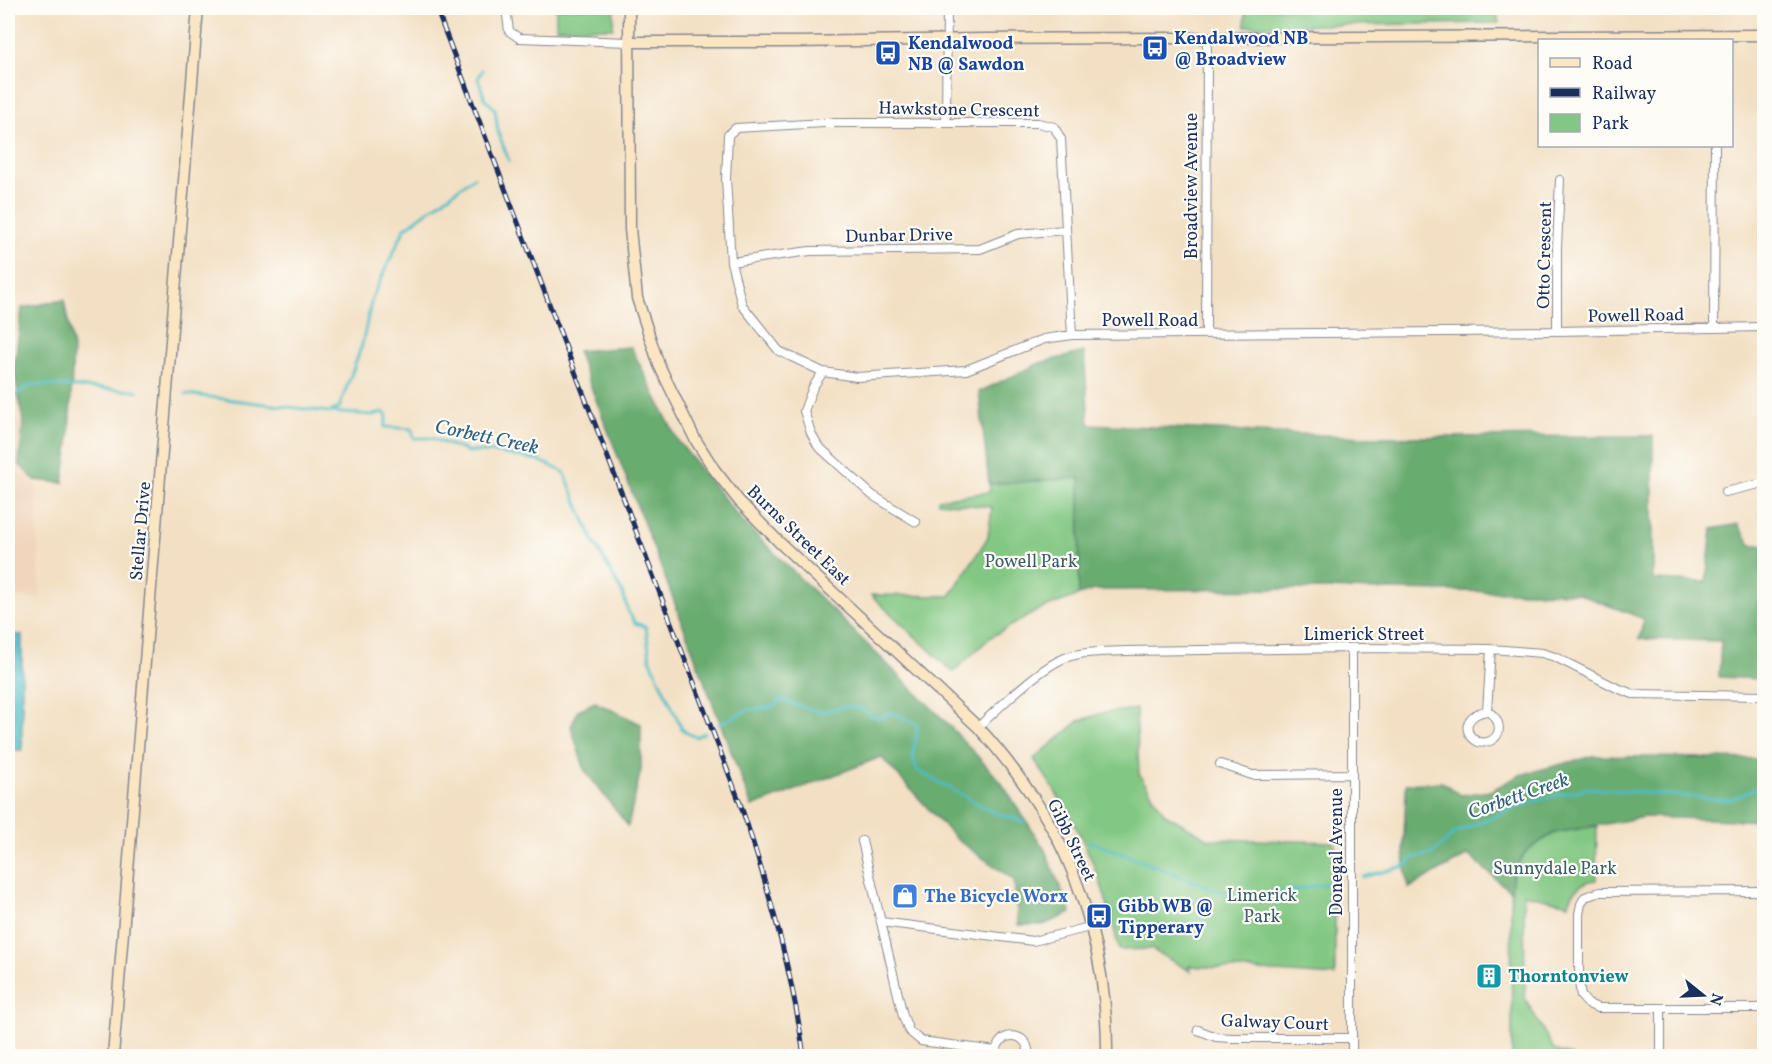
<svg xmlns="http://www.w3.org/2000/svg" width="1772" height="1064" viewBox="0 0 1772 1064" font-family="Vollkorn,serif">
<rect width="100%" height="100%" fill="#fdfcf7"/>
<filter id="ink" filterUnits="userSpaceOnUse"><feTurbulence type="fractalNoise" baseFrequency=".0167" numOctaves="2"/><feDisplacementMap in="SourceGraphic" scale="12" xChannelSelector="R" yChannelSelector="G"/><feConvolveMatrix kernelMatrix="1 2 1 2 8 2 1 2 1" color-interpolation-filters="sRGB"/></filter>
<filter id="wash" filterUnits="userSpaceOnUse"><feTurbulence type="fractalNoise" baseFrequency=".008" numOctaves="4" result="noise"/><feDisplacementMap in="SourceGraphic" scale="24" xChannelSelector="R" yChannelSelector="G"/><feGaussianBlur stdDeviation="1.35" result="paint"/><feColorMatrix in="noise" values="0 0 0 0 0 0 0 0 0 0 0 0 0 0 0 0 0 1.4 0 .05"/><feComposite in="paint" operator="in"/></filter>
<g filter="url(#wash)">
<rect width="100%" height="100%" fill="#f3e0c4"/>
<path fill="#f1d5bd" d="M8,421L23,422L35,480L41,598H8Z"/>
<path fill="#82c782" stroke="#4e7b70" stroke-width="1.5" d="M556,8H614L613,28H556Z
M1246,8H1496L1499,23L1245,26Z
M1081,478L1079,595L1037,611L991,637L953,672L871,595L950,596L988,537L992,507L938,502V499L990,492L989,484Z
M1136,709L1139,774L1165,814L1209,839L1335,842V976L1189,966L1190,971L1151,949L1119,950C1111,916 1102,880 1086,848C1072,816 1053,788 1034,759L1079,721L1103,713Z
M1597,826L1596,880C1582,881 1572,891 1569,904L1524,894L1525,998L1554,1050L1572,1056H1512L1511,892L1513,871L1527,850L1554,833Z"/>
<path fill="#69ac70" stroke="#426e67" stroke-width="1.5" d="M64,300L73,348L69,444L63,483L35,480L19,464L23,422L14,369L22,308Z
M631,347L678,441L743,522L947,723L1001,782L1045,850L1071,913L1043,925H1018L1014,880L956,839L881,757L752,807L664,575L577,351Z
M1084,352L1089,424L1366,437L1653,436V580L1706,582L1712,529L1738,524L1751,545H1764V679L1719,677L1721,641L1639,639L1644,619L1576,593L1333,589L1094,590L1079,595L1080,478L989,484L979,392L1040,363Z
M595,702L641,724V770L628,826L585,771L571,727L578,710Z
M1593,756L1764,759V821L1645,817L1554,833L1527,850L1513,871L1511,892L1468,855L1409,888C1400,854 1406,818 1406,784L1442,782L1461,795L1490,791L1520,775Z"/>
<path fill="#4ebdc4" stroke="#347691" stroke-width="1.5" d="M8,634L22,635V750H8Z"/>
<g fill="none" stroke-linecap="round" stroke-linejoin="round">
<path stroke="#4ebdc4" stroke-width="3" d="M482,70L478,79L485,99L495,109L498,132L509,161
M186,394L329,412L373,415L383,412L387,415L385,427L412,429L414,438H431L469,452H494L538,460L564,472L593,540L623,594L628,611L635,623L646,627L650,659L682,729L687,733L696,737L704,733
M8,400L32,384L137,391
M332,411L339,408L362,345L372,298L405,228L474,177
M719,724L748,710L772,707L781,700L821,712L844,707H857L873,717L883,718L887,713C898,712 903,720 914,722L918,728C915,742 910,757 917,770L993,812L1025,822
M1089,841L1233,896L1251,899L1338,881
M1363,877L1405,866L1413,858L1432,854L1455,833L1516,807L1560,794L1589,788L1730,800L1764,784"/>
</g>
</g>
<g filter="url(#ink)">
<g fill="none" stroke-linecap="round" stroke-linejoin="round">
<defs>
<path id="street" d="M506,8L509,31L519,38L629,42
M946,123L947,8
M731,262L810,251L980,249L1018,234L1065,230
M1714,328L1715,146
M1557,331V248L1560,180
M1206,334L1207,39
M1072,335L1061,139L1054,127L1038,123H824L736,128L728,135L726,179L731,262L742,305L779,351L823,372L857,377L966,370L1044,339L1072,335L1557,331L1764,327
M823,372L813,387L804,411L811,433L818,446L872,495L916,522
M1725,492L1764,483
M1352,648V1056
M1487,711C1468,713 1459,731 1478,742C1500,746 1507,722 1487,711L1491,649
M978,727C1000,707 1039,668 1065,658C1084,651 1106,652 1125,651L1352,648L1491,649L1542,653L1555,657L1617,688L1633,694L1764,696
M1220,764L1252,775L1351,774
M862,841L903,1016L909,1031L921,1041L996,1051
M1764,891L1600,892L1585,897L1581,904L1579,914V982L1581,996L1588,1004L1598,1008H1764
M881,922L1033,941L1090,927
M1661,1009V1056
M1198,1030L1216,1037L1232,1038H1352
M996,1056C995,1029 1031,1030 1028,1056"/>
<path id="secondary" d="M629,8L630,229L637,298L659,365L695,439L714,469L739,501L780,543L978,727C1002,753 1023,781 1042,811C1086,883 1108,972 1107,1056
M629,42H796L983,39L1764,35
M113,1056L198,8"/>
</defs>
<use href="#street" stroke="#878891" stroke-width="10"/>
<use href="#secondary" stroke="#878891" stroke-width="13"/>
<use href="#street" stroke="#fff" stroke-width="8"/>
<use href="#secondary" stroke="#fbe6c4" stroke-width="10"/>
<defs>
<path id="rail" d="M436,8L740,803C768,886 792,970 804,1056"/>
</defs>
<use href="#rail" stroke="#1b2f5e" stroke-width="5"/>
<use href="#rail" stroke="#fdfcf7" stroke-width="3" stroke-dasharray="9" stroke-linecap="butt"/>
</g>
</g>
<defs>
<symbol id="bus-square" viewBox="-11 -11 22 22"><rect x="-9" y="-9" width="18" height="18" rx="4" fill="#1a4fb4" stroke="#fdfcf7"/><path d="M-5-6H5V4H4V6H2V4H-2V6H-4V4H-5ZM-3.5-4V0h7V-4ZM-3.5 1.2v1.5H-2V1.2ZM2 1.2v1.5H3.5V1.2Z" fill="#fff"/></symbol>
<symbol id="shop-square" viewBox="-11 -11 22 22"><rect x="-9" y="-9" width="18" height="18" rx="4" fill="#3f7fe0" stroke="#fdfcf7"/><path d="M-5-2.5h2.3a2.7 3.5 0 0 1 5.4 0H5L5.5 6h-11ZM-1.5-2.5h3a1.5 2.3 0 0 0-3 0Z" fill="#fff"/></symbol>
<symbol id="building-square" viewBox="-11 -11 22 22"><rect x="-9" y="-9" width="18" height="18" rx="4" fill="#0f9aa8" stroke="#fdfcf7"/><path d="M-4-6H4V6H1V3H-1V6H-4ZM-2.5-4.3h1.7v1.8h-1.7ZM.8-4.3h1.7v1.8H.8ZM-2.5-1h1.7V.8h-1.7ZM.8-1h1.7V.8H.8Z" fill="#fff"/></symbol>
</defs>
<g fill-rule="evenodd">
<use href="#bus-square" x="1140" y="33" width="30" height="30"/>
<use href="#bus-square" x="873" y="38" width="30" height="30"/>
<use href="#shop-square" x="890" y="881" width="30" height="30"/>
<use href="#bus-square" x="1084" y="901" width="30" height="30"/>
<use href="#building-square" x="1474" y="961" width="30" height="30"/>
</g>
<g text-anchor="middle" stroke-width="4.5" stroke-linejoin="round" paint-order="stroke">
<g font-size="18" font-weight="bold" fill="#164399" stroke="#fdfcf7" text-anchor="start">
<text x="1174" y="44">Kendalwood NB<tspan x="1174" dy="21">@ Broadview</tspan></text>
<text x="908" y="49">Kendalwood<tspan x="908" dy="21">NB @ Sawdon</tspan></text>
<text x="1118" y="912">Gibb WB @<tspan x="1118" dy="21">Tipperary</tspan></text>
</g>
<g font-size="18" fill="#1b2f5e" stroke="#fdfcf7">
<text transform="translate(959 109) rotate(1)" y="6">Hawkstone Crescent</text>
<text transform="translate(1191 186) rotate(-90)" y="6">Broadview Avenue</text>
<text transform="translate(899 235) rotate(-1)" y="6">Dunbar Drive</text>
<text transform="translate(1544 255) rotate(-89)" y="6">Otto Crescent</text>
<text transform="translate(1636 315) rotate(-1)" y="6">Powell Road</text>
<text x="1150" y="326">Powell Road</text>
<text transform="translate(140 531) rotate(-85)" y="6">Stellar Drive</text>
<text transform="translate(799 535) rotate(44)" y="6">Burns Street East</text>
<text x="1364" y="640">Limerick Street</text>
<text transform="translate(1072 840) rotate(64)" y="6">Gibb Street</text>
<text transform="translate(1336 852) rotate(-90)" y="6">Donegal Avenue</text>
<text transform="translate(1275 1022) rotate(2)" y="6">Galway Court</text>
</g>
<g font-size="18" fill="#3a5d69" stroke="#fdfcf7">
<text x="1031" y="567">Powell Park</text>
<text x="1555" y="874">Sunnydale Park</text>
<text x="1262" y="901">Limerick<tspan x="1262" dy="21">Park</tspan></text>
</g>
<g font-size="18" font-weight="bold" fill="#366cbe" stroke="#fdfcf7" text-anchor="start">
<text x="924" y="902">The Bicycle Worx</text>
</g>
<g font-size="18" font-weight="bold" fill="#0d838f" stroke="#fdfcf7" text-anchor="start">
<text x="1508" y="982">Thorntonview</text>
</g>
<g font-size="20" font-style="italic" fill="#2d6182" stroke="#fdfcf7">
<text transform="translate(487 436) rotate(12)" y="7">Corbett Creek</text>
<text transform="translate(1518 795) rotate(-19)" y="7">Corbett Creek</text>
</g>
</g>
<rect width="1772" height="1064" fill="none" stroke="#fdfcf7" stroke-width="30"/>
<rect x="1538" y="39" width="195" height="108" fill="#fdfcf7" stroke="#a3aaba" stroke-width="1.5"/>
<rect x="1550" y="58" width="30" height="9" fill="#fbe6c4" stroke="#a3aaba" stroke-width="1.5"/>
<text x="1592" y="69" font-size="18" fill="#1b2f5e">Road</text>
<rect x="1550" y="88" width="30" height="9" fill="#1b2f5e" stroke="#a3aaba" stroke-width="1.5"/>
<text x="1592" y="99" font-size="18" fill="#1b2f5e">Railway</text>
<rect x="1550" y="114" width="30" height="18" fill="#82c782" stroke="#a3aaba" stroke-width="1.5"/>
<text x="1592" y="129" font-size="18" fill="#1b2f5e">Park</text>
<g transform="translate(1703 995) rotate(108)" stroke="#fdfcf7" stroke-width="4.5" paint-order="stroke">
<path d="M0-4.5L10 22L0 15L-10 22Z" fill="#1b2f5e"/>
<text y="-9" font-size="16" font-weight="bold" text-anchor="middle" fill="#1b2f5e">N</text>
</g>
</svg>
